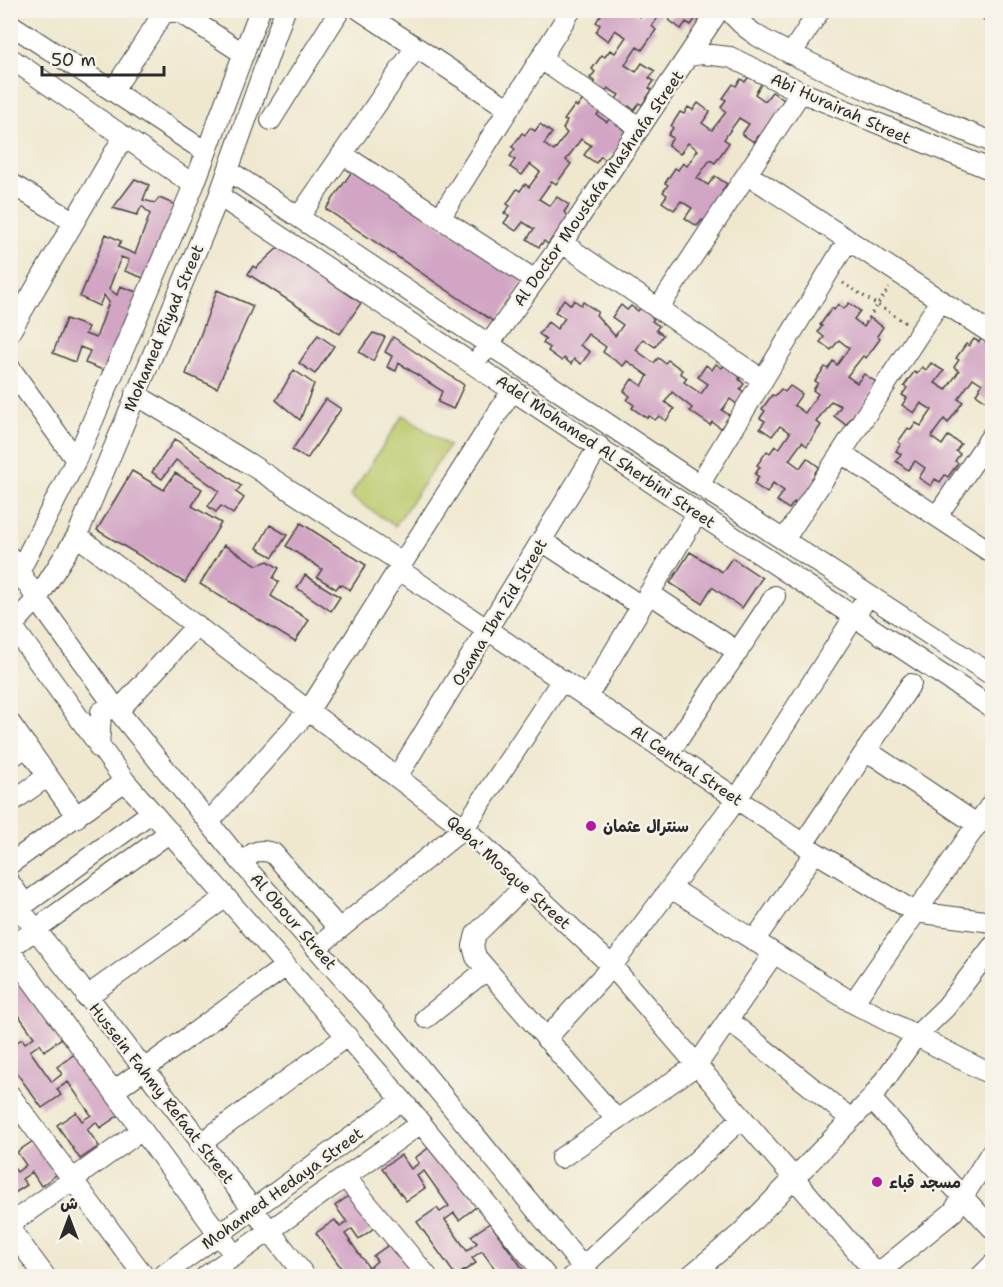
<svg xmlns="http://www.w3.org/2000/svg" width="1003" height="1287" viewBox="0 0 1003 1287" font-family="'Shantell Sans','Playpen Sans Arabic',sans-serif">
<rect width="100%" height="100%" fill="#f7f3e8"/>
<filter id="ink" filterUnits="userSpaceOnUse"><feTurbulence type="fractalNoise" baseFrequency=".0167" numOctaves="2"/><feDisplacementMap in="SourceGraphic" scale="12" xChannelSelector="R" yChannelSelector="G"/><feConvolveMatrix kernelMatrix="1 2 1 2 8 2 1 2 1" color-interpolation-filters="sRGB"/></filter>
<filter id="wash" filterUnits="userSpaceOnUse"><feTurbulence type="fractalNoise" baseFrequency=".008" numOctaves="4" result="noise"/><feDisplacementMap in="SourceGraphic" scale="24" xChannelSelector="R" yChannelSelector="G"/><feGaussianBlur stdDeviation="1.35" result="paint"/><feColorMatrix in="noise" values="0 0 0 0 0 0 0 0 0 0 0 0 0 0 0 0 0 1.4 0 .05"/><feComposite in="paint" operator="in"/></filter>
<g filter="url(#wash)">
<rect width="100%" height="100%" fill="#efe8cf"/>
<path fill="#bbc96b" stroke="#737a4b" stroke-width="1.5" d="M403,415L449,446L395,526L350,496Z"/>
<g id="blocks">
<path fill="#d2a5c4" d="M207,10H224L219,18Z
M600,10H630L640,17L645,10H663L652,26L656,30L642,50L637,47L625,65L636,72L642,63L655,71L649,78L654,81L649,88L652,90L642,105L639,103L634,110L629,106L624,113L612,105L619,95L608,88L602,97L590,89L595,82L590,78L595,72L592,69L602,55L605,57L610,50L615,53L626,37L615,30L608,41L596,32L600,25L596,22L601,15L598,13Z
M676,10H706L699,20L696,18L691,25L686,22L681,29L669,20Z
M750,75L762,83L755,94L765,101L772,92L784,100L779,107L784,110L763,138L759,135L754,142L742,134L749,124L739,118L724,139L729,143L715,163L710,160L697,178L708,185L715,176L727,184L722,191L727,194L706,223L702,220L697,226L685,218L692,208L681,201L674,210L662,202L667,195L663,192L668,185L665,183L675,168L678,170L683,163L687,166L698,150L688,143L680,154L668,145L673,138L668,135L673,128L671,126L680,112L684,114L688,107L693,110L698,103L710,112L702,123L712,130L726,112L721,107L726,100L723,98L733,84L736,86L741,79L745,82Z
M592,96L604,105L597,115L607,122L614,113L626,121L621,128L625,131L621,138L623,140L613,154L610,153L605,160L601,156L596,163L584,155L591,145L581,139L566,160L571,164L556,184L552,181L539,199L550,206L557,197L569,205L564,212L568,216L564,222L567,224L556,239L553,237L548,244L544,241L539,247L527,239L534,229L523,222L516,231L504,223L509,216L504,213L510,206L507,204L517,189L520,191L525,184L529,187L540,172L530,164L522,175L510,167L515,160L510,156L515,149L512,147L522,133L525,135L530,128L535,131L540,124L552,133L544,144L554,151L567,133L563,129L567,121L564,120L575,105L577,107L583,100L587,103Z
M355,167L524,281L496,323L326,209Z
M135,179L149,185L143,200L155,203L159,198L176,205L146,279L125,271L129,260L121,257L109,289L117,295L120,286L139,293L108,372L85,363L90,351L80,347L75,362L53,353L66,319L88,327L85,334L96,338L109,302L104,295L99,306L80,297L106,234L121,241L118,247L135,254L150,214L142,206L137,215L113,208Z
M279,247L361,303L340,334L248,274L253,266L256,268Z
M217,290L253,306L217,388L186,374Z
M564,299L571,305L574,300L581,305L583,302L598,312L596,315L615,336L623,325L612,317L621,305L627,310L631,306L638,311L640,308L654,318L652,321L659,326L656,330L663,335L655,347L643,339L636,350L654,363L658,358L665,363L668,360L682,370L680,373L687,378L684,382L701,394L708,384L698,377L706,365L712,370L716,364L722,368L724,365L740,377L739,379L744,384L740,389L746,394L738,405L730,399L722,410L730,416L721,428L712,422L710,425L690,411L692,408L672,392L665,402L674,409L666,421L659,416L655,420L649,416L647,418L632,408L634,405L627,400L630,396L624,391L632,379L642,386L648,376L627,361L623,366L603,352L606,347L588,334L580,345L590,352L581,364L574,359L571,364L564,358L562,361L548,351L550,348L543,343L546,339L539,334L548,322L557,329L565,318L555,312Z
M849,303L860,311L854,319L864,327L870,318L883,327L877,336L880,339L866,358L863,356L847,376L857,383L864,374L876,382L855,421L851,418L846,425L834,416L841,406L831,401L816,422L821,425L807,446L802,442L789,460L800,468L807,458L819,467L814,474L819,477L799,505L794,502L789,509L777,501L784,491L773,483L767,493L754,484L759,477L755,474L760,467L757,465L767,451L770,453L775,446L779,449L790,433L780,426L772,436L760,428L765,421L760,418L765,411L762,409L772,395L775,396L781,389L785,392L790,386L802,394L794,405L805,413L818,394L813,390L818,383L815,381L825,367L828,369L833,361L837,365L849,348L839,340L831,350L820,342L824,337L818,332L822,326L820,325L832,308L834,310L838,304L844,309Z
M373,333L385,337L373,361L359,352Z
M318,335L334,346L315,374L299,363Z
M984,335L992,341L989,353L992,356V395L988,402L976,394L982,384L973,378L958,399L963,402L948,423L944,419L931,437L942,445L948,436L961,444L956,451L960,454L955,461L958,463L948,477L945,475L940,482L935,479L931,486L919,478L925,468L915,461L908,470L896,461L901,454L896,451L901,444L898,442L908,428L911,430L916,423L921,426L932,410L921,403L914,413L902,405L907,398L902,395L907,388L904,386L914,372L917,374L922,367L926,370L931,363L944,371L935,383L946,390L959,371L954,367L959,360L956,358L966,344L969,346L974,339L979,342Z
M393,337L464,385L453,409L438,402L442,391L399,363L396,371L387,367L392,356L385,352Z
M294,370L314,384L300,420L276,400Z
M326,399L341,409L307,459L292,450Z
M175,439L241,486L236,492L244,498L233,514L221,506L216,512L208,506L219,491L176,460L162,479L152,472Z
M132,471L164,490L175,473L202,489L192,506L221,523L185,583L97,530Z
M301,523L366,565L350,590L340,584L336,589L317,577L322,569L286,546Z
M270,525L287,535L273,557L257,548Z
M224,545L257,565L268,561L279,568L273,578L279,582L271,596L309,620L295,642L200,584Z
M690,552L722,572L732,558L762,578L742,608L712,587L702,603L670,583Z
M305,575L340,597L331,611L297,588Z
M19,976L63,1037L44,1051L40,1044L30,1051L52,1082L62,1074L57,1067L76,1053L119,1115L100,1128L96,1122L87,1129L99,1146L80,1159L57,1125L76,1112L82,1121L91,1115L68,1082L57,1089L61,1095L42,1108L10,1064V1047L22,1039L25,1043L34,1037L10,1003V982Z
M10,1102L24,1121L10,1130Z
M36,1139L60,1172L41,1186L32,1172L22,1179L27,1185L10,1196V1163L17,1172L26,1165L17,1152Z
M434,1144L477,1206L459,1220L454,1213L445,1220L467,1251L477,1243L471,1236L490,1223L528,1276H500L482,1251L472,1258L476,1263L456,1276L417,1222L437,1208L440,1212L449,1206L424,1171L417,1176L425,1188L406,1201L382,1168L401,1155L411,1169L419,1163L415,1158Z
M354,1192L378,1225L359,1239L352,1229L345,1234L369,1268L377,1261L373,1256L393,1242L417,1276H388L383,1269L375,1276H347L316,1233L335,1220L340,1227L347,1222L335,1206Z"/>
</g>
</g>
<g filter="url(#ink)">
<use href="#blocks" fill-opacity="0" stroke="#484744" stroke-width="1.5"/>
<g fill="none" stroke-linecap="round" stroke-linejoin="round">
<defs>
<path id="minor" d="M162,10L180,12L244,54
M360,10L509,109
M729,10C747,35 776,46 802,59C864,90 928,116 992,142
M989,10L992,13
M10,24L206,152
M791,54L820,10
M689,56L702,54L730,57L801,92L992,170
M10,58L194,185
M541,59L640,128
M113,91L164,12
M271,120L340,10
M342,154L535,280
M228,170L699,485L992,675
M747,174L992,334
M10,183L73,221
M219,196L992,708
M299,217L416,47
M440,218L571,10
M562,243L763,380
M658,309L801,92
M10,332L124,136
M482,354L562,243L719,10
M10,368L76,460
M135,394L248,463L402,563
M841,453L992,553
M699,485L848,240
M937,516L992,435
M77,536L464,828L526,885L612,966L878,1276
M784,540L941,300
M542,541L641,606
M10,557L37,599L118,711L242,863L397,1040L590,1276
M398,569L815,852L915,912L992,922
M10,582L20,570L76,460L194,185L260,10
M649,593L738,652
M10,623L125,781L402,1100L546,1276
M10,628L37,599L77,536L219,196L285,10
M587,697L698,512
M10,723L77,817
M99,748L101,712L109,708L118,711L197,625
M866,750L978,825
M669,753L775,596
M10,758L27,746
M397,777L599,446
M10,803L48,776
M209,822L309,710L513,389
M803,844L911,684
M242,863C253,852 258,848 273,853L339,929
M10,864L125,781
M10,883L25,904
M526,885L476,934L473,946L476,957L617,1120
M671,888L853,1003L992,1075
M19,908L305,1276
M10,915L152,812
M754,941L815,852
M10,948L170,832
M316,948L464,828L562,680
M10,951L235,1256
M86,997L226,897
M853,1003L992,803
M426,1018L486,970
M728,1020L851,1119
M546,1039L612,966L737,799L862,605
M114,1091L286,966
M10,1095L144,1276
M871,1099L992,1228
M200,1144L347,1036
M561,1158L697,1065L774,953
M345,1177L427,1276
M10,1224L142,1130
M10,1229L45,1276
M876,1275L953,1212L992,1151
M162,1276L402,1100
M206,1276L421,1123
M573,1276L742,1118
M690,1276L740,1234L871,1099L916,1036L946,1007L992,947
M981,1276L992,1265"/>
</defs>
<use href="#minor" stroke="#484744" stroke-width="22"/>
<path stroke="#484744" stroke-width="3" stroke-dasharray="1.5 4.5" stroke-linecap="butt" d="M843,283L906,323
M865,323L889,288"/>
<use href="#minor" stroke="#fff" stroke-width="20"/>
</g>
</g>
<g fill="#b5179e" stroke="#f7f3e8" stroke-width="2">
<circle cx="591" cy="826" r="6"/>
<circle cx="877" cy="1182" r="6"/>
</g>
<g text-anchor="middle" stroke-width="5" stroke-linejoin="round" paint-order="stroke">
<g font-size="16" fill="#2b2b2b" stroke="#f7f3e8">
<text transform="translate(841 108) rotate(24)" y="6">Abi Hurairah Street</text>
<text transform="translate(598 188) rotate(-55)" y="6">Al Doctor Moustafa Mashrafa Street</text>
<text transform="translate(163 328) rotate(-67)" y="6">Mohamed Riyad Street</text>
<text transform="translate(606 451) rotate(34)" y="6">Adel Mohamed Al Sherbini Street</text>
<text transform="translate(499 612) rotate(-59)" y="6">Osama Ibn Zid Street</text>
<text transform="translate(687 765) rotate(34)" y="6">Al Central Street</text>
<text transform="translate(509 872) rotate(42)" y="6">Qeba' Mosque Street</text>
<text transform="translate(294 921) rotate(49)" y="6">Al Obour Street</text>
<text transform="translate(162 1093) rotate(52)" y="6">Hussein Fahmy Refaat Street</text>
<text transform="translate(282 1188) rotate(-36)" y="6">Mohamed Hedaya Street</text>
</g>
<g font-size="16" font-weight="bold" fill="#2b2b2b" stroke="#f7f3e8" text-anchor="start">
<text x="603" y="832">سنترال عثمان</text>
<text x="889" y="1188">مسجد قباء</text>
</g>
</g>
<rect width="1003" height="1287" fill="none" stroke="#f7f3e8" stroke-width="36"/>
<g transform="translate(69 1218)" stroke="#f7f3e8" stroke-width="4.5" paint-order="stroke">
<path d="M0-4.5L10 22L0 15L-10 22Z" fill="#2b2b2b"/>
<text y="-9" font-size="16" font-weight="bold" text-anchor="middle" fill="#2b2b2b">ش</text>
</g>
<path d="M42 66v9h122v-9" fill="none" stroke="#2b2b2b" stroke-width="3"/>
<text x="51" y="66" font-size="18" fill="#2b2b2b" stroke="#f7f3e8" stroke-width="4.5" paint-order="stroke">50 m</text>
</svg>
